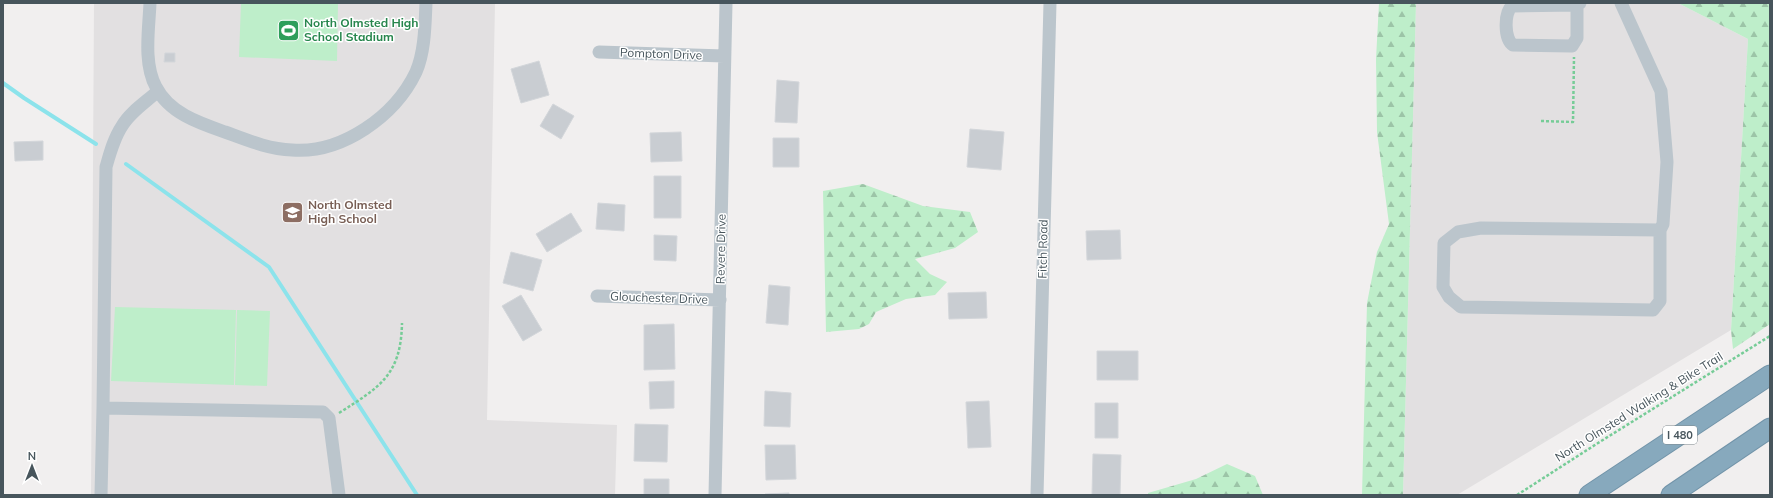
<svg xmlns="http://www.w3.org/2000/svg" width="1773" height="498" viewBox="0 0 1773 498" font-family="Mulish,sans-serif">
<defs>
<pattern id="forest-firs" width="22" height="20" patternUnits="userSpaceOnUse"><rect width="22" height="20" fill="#beeeca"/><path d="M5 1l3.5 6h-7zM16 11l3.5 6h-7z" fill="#9cc4a7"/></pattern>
</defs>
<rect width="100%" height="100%" fill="#f1efef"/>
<path fill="#e2e0e1" d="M94,3H495L487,420L617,425L615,495H91Z
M1416,3H1678L1748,39L1731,330L1457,495H1403Z"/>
<path fill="url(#forest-firs)" d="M1379,3H1416L1403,495H1362L1367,303L1377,252L1389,224L1377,132L1376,59Z
M1678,3H1770V324L1733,349L1731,330L1748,39Z
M863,184L923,206L970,212L978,232L955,248L915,259L930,274L947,282L935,295L906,299L876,312L869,324L859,329L826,332L823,191Z
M1227,464L1255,476L1263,495H1148V493L1196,479Z"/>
<path fill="#beeeca" d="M241,3H338L337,61L239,57Z
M115,307L236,310L234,385L111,381Z
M237,310L270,311L267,386L235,385Z"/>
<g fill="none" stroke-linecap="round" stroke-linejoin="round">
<path stroke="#8ce3eb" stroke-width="4" d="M3,83L24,98L96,144
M126,164L269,267L417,495"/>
</g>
<path fill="#c9cdd2" stroke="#d3d6da" d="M165,53H175V62H164Z
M539,61L549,95L521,103L511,69Z
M777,80L799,82L797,123L775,122Z
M553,104L574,116L561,139L540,126Z
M970,129L1004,132L1001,170L967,167Z
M681,132L682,161L651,162L650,133Z
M773,138H799V167H773Z
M43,141V160L15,161L14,142Z
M654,176H681V218H654Z
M598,203L625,205L624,231L596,229Z
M571,213L582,231L547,252L536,234Z
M1120,230L1121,259L1087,260L1086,231Z
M654,235L677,236L676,261L654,260Z
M511,252L542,260L533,291L503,283Z
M769,285L790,287L788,325L766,323Z
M986,292L987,318L949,319L948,293Z
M521,295L542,330L523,341L502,306Z
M674,324L675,369L644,370V325Z
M1097,351H1138V380H1097Z
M674,381V408L650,409L649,382Z
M765,391L791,393L790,427L764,426Z
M989,401L991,447L968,448L966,402Z
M1095,403H1118V438H1095Z
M635,424L668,425L667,462L634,461Z
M765,445H795L796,479L766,480Z
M1093,454L1121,455L1120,495H1092Z
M644,479H669V495H644Z
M789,493V495H765V494Z"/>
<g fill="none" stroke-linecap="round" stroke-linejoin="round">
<defs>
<path id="highway" d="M1589,495L1770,375
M1671,495L1770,428"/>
</defs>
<use href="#highway" stroke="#7294a9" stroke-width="21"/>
<path stroke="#76cc97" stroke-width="2.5" stroke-dasharray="3 2" stroke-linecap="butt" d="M1541,121L1573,122L1574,57
M339,413C380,387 401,375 402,323
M1517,495L1598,443L1770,336"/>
<path stroke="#bbc5cc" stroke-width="13" d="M150,3C149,29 143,63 156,87C169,113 199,123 225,132C247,140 268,149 292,150C342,154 395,116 416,72C425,51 425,25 426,3
M1621,3L1661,91L1667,162L1663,224L1660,230L1481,228L1458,232L1444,243L1443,287L1449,297L1461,307L1653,310L1660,301V230
M1577,5V38L1572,46L1513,45C1504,39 1504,13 1512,6L1577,5L1580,3
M599,52L724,56
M597,296L720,300
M103,408L106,167C110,153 114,138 122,126C130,112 146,102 158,91
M101,495L103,408L323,412L329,418L339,495
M715,495L726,3
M1037,495L1050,3"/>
<use href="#highway" stroke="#87a9bd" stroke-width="19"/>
</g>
<defs>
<symbol id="stadium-square" viewBox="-11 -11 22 22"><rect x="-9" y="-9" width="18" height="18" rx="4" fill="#2e9e5b" stroke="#fff"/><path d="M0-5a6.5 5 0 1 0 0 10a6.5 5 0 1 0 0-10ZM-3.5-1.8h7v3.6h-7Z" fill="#fff"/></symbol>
<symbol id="school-square" viewBox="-11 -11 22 22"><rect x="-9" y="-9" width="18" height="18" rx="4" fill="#8d6e63" stroke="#fff"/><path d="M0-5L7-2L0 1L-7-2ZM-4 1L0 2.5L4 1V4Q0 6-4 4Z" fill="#fff"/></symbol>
</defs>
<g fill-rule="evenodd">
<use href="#stadium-square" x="276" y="18" width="25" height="25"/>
<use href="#school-square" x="280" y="200" width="25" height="25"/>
</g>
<g text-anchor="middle" stroke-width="3" stroke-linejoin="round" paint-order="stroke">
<rect fill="#fff" stroke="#7e888d" stroke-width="1" x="1663" y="426" width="34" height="18" rx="3"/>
<g font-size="11" font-weight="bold" fill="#47555c">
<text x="1680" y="439">I 480</text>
</g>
<g font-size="12" font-weight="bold" fill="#27864d" stroke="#fff" text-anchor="start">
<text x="304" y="27">North Olmsted High<tspan x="304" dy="14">School Stadium</tspan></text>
</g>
<g font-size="12" fill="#47555c" stroke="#fff">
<text transform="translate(661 54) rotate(2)" y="4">Pompton Drive</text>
<text transform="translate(721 249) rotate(-89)" y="4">Revere Drive</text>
<text transform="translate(1043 249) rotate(-89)" y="4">Fitch Road</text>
<text transform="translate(659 298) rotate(2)" y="4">Glouchester Drive</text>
<text transform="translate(1639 407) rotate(-32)" y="4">North Olmsted Walking &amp; Bike Trail</text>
</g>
<g font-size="12" font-weight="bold" fill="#785e54" stroke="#fff" text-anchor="start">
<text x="308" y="209">North Olmsted<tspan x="308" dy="14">High School</tspan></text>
</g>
</g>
<rect width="1773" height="498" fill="none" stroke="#47555c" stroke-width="8"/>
<g transform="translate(32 466)" stroke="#ffffff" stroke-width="3" paint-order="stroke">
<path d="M0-3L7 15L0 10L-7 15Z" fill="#47555c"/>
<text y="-6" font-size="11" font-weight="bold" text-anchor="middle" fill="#47555c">N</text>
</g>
</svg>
